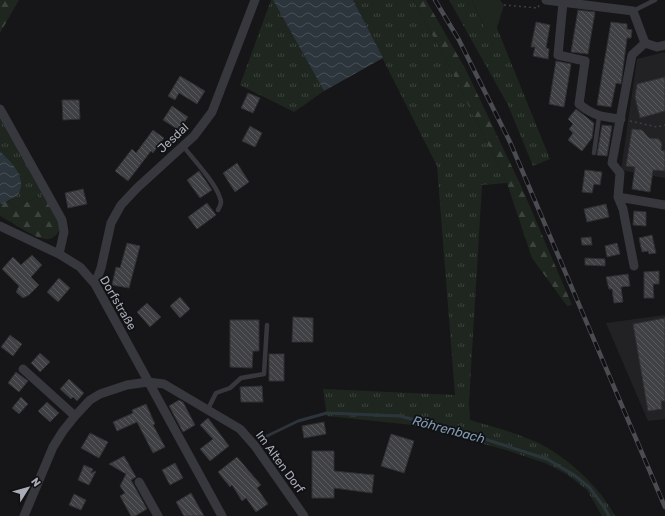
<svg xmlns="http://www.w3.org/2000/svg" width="665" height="516" viewBox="0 0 665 516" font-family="Rubik,sans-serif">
<defs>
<pattern id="grass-tufts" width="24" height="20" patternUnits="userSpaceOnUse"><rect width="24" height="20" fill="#1e261f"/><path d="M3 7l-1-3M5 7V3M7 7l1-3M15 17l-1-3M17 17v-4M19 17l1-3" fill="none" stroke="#3c433d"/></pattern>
<pattern id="forest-firs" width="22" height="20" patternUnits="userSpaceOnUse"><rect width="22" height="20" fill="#1e261f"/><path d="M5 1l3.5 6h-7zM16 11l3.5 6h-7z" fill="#3c433d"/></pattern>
<pattern id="water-waves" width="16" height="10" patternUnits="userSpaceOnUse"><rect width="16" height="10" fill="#2c353c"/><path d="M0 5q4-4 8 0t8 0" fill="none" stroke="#485056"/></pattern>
<pattern id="building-back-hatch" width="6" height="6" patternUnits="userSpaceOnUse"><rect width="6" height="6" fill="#404145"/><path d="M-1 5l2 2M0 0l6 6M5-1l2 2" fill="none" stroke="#595a5e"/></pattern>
</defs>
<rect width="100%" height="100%" fill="#161618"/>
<path fill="#222225" d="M665,52V178L621,170L637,59Z
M665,315V419L648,421L606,323Z"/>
<path fill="url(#grass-tufts)" d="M271,0H273L324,91L294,112L240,85Z
M353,0H413L444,56L507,183L482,185L469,402L470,420C490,426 510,431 529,439C561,451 600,486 615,516H602L587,490L568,475L545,463L506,450L413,425L327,416L323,389L455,395L437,166Z
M449,0H472L485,28H497L550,159L533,166L508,105Z
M0,115L44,194L15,208L9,201C34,182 15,168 0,151Z"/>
<path fill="url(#forest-firs)" d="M0,0H19L0,33Z
M413,0H426L466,70L522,188L572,305L567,306L532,258L507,183L444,56Z
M44,194L58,220L60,229C57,235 53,240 45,239C32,237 12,222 0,216V203L9,201L15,208Z"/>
<path fill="#1e261f" d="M472,0H500L504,5L497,28H485Z"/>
<path fill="url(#water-waves)" d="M273,0H353L383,58L324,91Z
M0,151C12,164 28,176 18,195L2,204L0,203Z"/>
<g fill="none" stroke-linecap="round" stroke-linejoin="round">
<path stroke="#2c353c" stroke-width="3" d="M267,436L298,421L327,413L400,416L469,434L547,459L574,475L589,487L604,507L609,516"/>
</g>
<path fill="url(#building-back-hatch)" stroke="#303034" d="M578,10L595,12L588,54L571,52Z
M536,22L550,25L546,48L549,49L548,59L533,56L535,47H531Z
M611,22L627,24V29L632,30L631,38H627L621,84L616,83L611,107L597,105Z
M556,61L571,64L564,107L549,104Z
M180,76L205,91L197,104L179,93L175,100L168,96Z
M665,77V111L640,118L635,97L637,84Z
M248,93L260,98L253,113L241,108Z
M62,100H79L80,119L63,120Z
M172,106L188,117L179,130L163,120Z
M576,109L594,123L592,138L582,151L568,140L573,133L569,129L573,124L568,119Z
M602,125L612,126L607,156L597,155Z
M250,126L262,133L255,147L242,141Z
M632,129L642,130L649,138L659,139L662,144L661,150L665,151V171L653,170L650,192L632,189L635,167L626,166Z
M153,130L164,138L153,153L151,151L128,181L115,171L132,149L136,153Z
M237,163L249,182L235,192L223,173Z
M585,170L602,172L600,185L594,184L592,193L582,192Z
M199,171L212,190L200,198L187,180Z
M83,189L87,204L68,208L65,193Z
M207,203L216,215L197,229L188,217Z
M606,204L609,217L587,222L584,209Z
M634,211L646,212V226L633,225Z
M652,235L656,253L649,254L648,251L642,252L639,238Z
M591,237L592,245H582L581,238Z
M127,243L140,246L129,288L112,285L116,267L120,268Z
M617,243L620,254L607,257L605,246Z
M32,255L42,265L31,277L39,285L29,295L23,298L16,292L19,286L2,269L13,257L21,265Z
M585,258L605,259V266L585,265Z
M659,271V284H653L654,298H644V272Z
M628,274L630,286L621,287L623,302L614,303L612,289H609L606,277Z
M59,278L70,288L58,302L47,292Z
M180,297L190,309L180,318L170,306Z
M147,303L161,317L150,327L137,312Z
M293,317L313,318V342H292Z
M665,318V401H661L662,409L648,411L633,324Z
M230,320H259V351H253L252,368L230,367Z
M10,335L22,344L13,356L1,347Z
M40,353L50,362L40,372L31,363Z
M269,354H284V381H269Z
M16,372L28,381L19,392L8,383Z
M69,379L84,393L77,401L73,397L71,399L60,389Z
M262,386L263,402H241L240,387Z
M21,397L28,404L19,414L12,408Z
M179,400L183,402L195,425L183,432L169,406Z
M47,402L59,413L50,422L38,411Z
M146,404L155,424L153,425L165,447L153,453L137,422L117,431L113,422L133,413L132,410Z
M208,418L229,446L210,461L200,449L213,439L200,425Z
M324,422L326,434L304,438L302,426Z
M90,433L108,442L99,458L81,448Z
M391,434L414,441L404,473L381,466Z
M312,451H334V471L374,475L372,493L334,488V498H312Z
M124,456L136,477L131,480L147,509L135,516H131L120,496L125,493L120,486L126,474L109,464Z
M237,457L261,485L257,488L268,504L256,512L246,498L242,501L232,485L230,487L218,472Z
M175,463L183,478L170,485L162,470Z
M84,465L93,469L91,473L96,471L89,485L78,480Z
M191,493L204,516H184L176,502Z
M74,494L86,500L81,510L69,505Z"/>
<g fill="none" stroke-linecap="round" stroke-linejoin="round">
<path stroke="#3d3f44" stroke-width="1.5" stroke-dasharray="2 3" stroke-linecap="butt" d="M504,5L538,8L539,5
M630,121L657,127L665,125"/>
<path stroke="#37383d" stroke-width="4.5" d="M633,11L655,0
M183,146C193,159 216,183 220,198C222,202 221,205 218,210
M594,153L599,117
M208,409L216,393L230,388L241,378L264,374L267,325"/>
<path stroke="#37383d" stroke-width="9" d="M546,0L633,11L645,43
M563,2L558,55L585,61L579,104C594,116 602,117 621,119
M645,43L657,47L665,45
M0,109L62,220L64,232L59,254
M618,197L665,205
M0,226L59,254L80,267L95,284L222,516
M634,266L623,209L618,197L620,173L612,163L632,55L645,43
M95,284L101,268L111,223L121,205L137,188L194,136L212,112L255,0
M23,369L75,416
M139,482L158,516
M24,516L53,447L63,431L75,416L90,400L100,394L127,385L148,382L164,384L240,429L255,446L304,516"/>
<defs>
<path id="rail" d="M435,0L459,40L510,142L665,507"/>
</defs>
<use href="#rail" stroke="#4a4c52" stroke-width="4.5"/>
<use href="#rail" stroke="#111113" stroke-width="3" stroke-dasharray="9" stroke-linecap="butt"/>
</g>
<g text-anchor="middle" stroke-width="3.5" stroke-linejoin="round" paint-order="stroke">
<g font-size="12" fill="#a8adb8" stroke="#111113">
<text transform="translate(173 138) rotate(-43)" y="4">Jesdal</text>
<text transform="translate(118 303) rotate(60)" y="4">Dorfstraße</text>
<text transform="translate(280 462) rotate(54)" y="4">Im Alten Dorf</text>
</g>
<g font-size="13" font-style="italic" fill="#7f9bb3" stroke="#111113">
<text transform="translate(449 429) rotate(15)" y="5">Röhrenbach</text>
</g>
</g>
<g transform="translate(28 488) rotate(53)" stroke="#111113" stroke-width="3" paint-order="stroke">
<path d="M0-3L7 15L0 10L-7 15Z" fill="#a8adb8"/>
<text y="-6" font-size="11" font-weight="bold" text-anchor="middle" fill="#a8adb8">N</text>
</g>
</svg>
